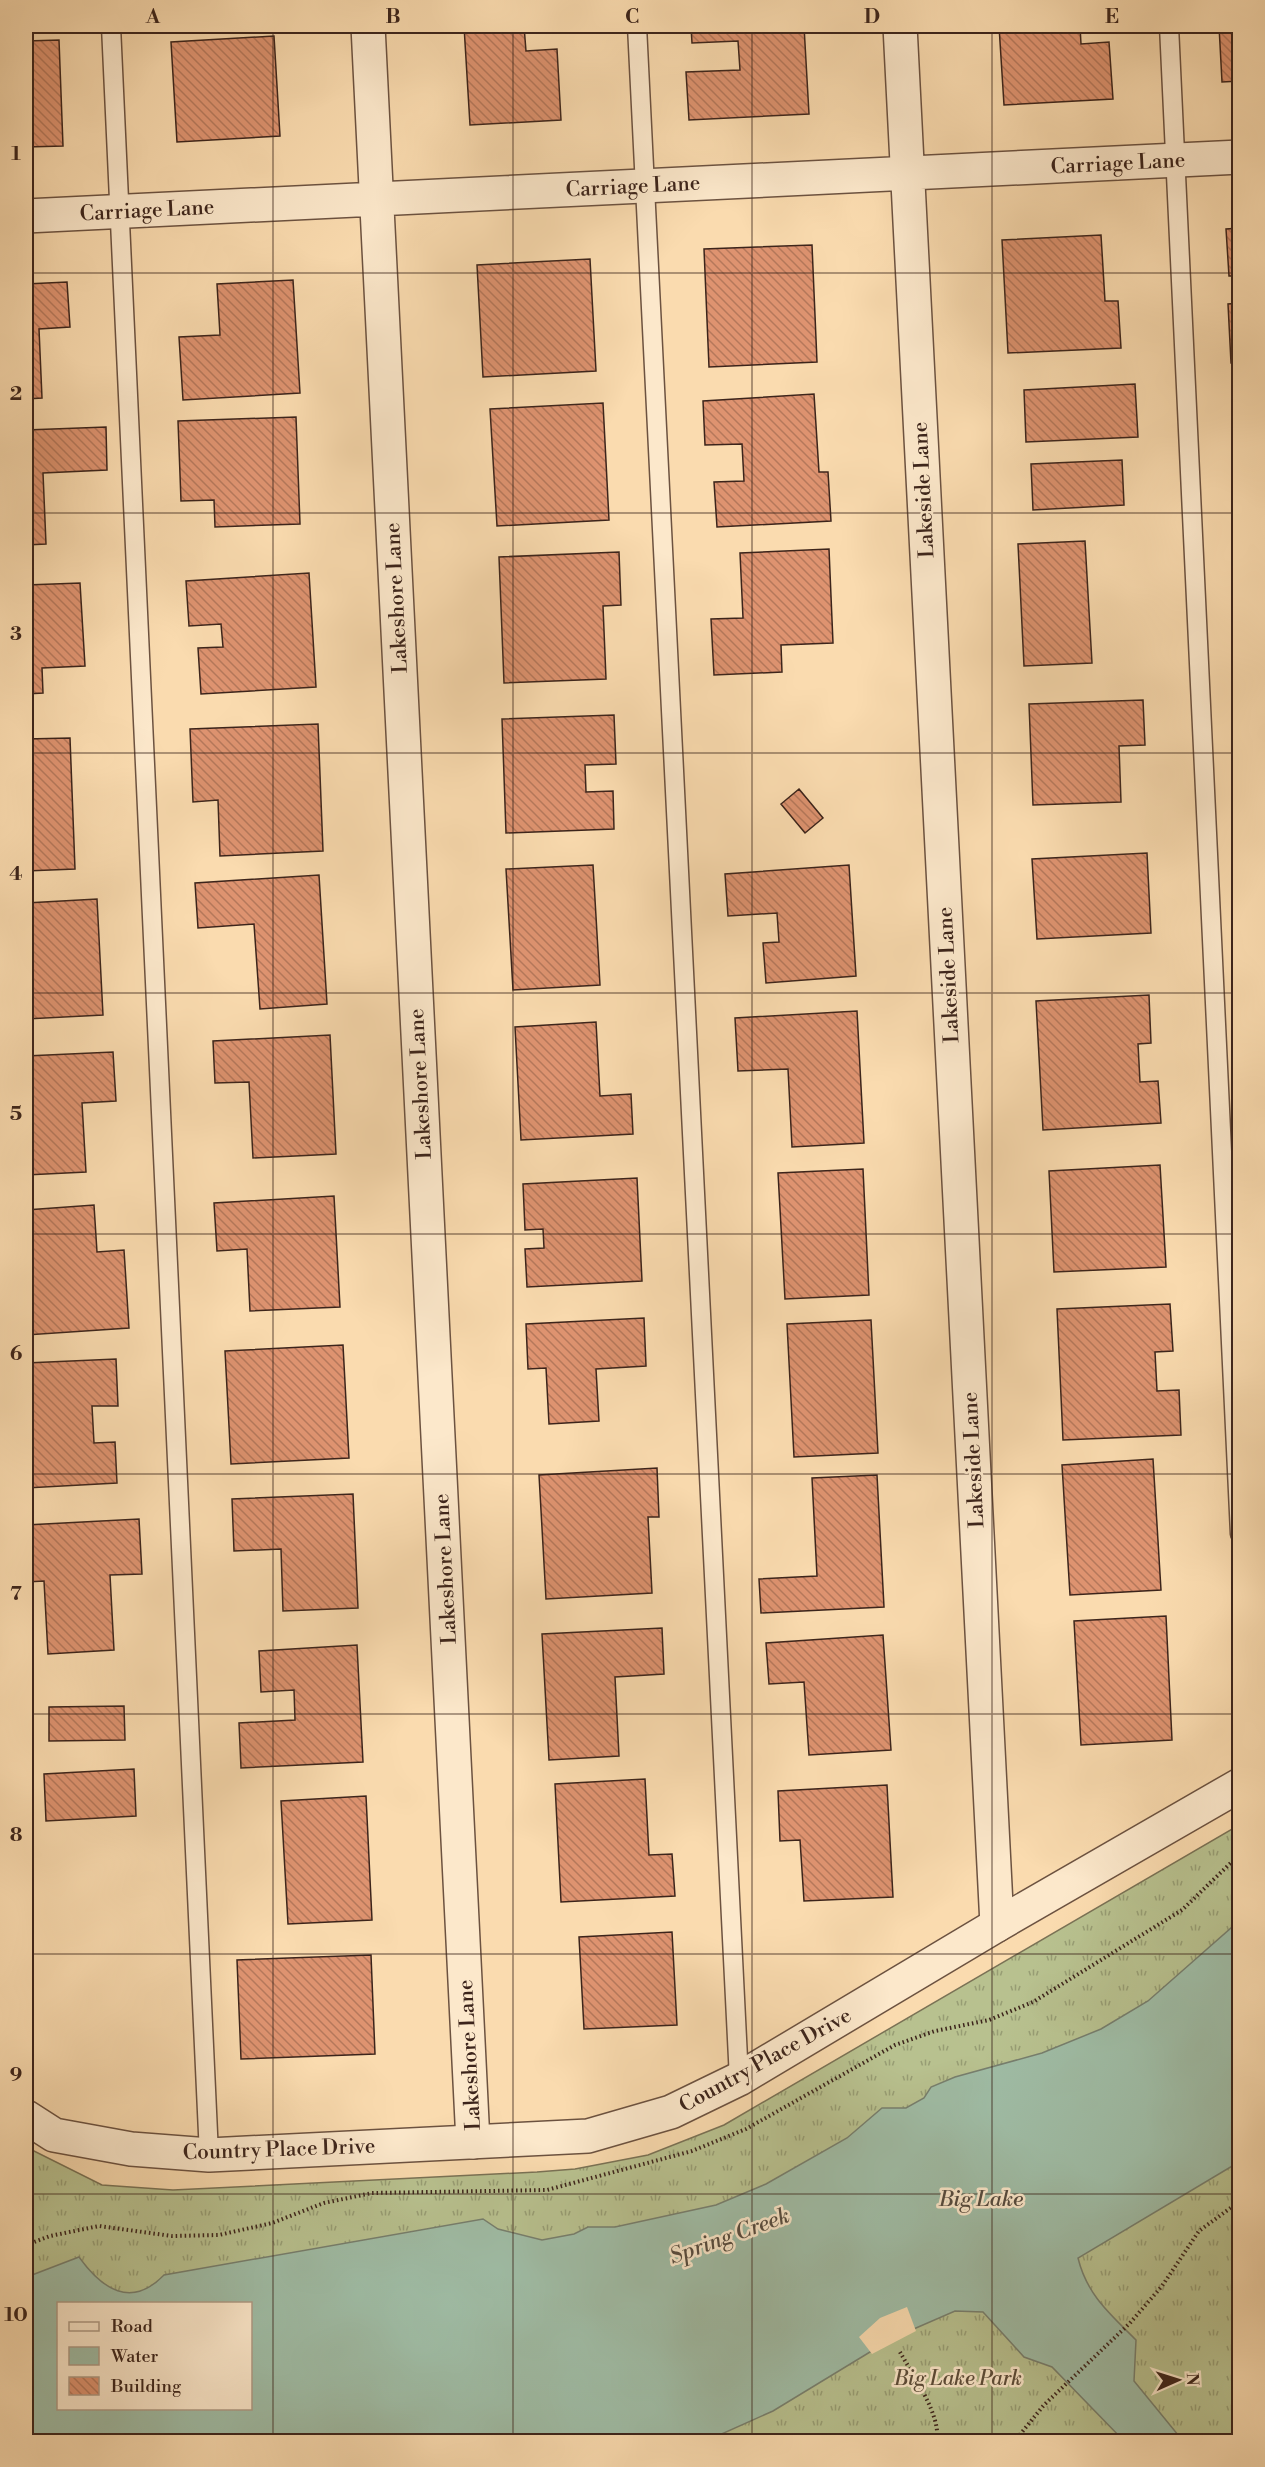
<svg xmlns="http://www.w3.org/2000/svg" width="1265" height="2467" viewBox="0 0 1265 2467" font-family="'Libre Bodoni',serif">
<defs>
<pattern id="grass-tufts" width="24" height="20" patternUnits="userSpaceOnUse" patternTransform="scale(1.5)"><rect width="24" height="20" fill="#b8c18f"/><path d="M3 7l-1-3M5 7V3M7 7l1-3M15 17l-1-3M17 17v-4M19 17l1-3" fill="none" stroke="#979d74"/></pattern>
<pattern id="building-back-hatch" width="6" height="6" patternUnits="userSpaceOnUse" patternTransform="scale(1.5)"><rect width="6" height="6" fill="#de9370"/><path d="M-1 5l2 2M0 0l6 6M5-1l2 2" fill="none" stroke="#b5785b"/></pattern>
</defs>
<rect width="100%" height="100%" fill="#fadbaf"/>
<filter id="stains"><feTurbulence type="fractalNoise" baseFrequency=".00333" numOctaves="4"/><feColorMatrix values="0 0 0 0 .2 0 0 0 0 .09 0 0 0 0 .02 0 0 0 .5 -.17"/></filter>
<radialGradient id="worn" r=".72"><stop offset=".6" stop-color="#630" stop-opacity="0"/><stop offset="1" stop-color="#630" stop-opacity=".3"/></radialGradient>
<path fill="url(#grass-tufts)" stroke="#7a7255" stroke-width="1.5" fill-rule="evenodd" d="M1239,1825V2441H26V2147L102,2185L173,2190L537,2172L575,2169L648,2155L724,2125ZM58,2304H250V2408H58Z"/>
<path fill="#9fbca5" stroke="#777f6e" stroke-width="1.5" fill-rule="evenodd" d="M1239,1921V2162L1078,2258C1087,2295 1110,2314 1136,2340L1134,2381L1183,2441H1124L1052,2367L1024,2357L983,2312L955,2311L893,2338L773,2411L706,2441L26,2442V2278L32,2275L79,2257C102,2289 131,2309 164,2275L483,2219L498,2229L542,2240L574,2234L588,2227H615L716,2205L766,2184L847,2138L882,2108H906L924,2098L931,2087L955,2077L1042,2053L1101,2029L1148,2001ZM58,2304H250V2408H58Z"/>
<path fill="#fadbaf" d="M907,2307L916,2331L872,2354L859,2337L880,2318Z"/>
<path fill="url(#building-back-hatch)" stroke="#3c241b" stroke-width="1.5" d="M464,26H524L526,51L557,49L561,120L470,125Z
M691,26H804L809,114L689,120L686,72L740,70L738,41L692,43Z
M999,26H1080L1081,44L1109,42L1113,99L1004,105Z
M1219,26H1240V81L1222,82Z
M274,36L280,136L177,142L171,42Z
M59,40L63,146L26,147V41Z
M1240,228V276H1229L1226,229Z
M1101,235L1105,301H1118L1121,348L1008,353L1002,240Z
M812,245L817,362L709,367L704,249Z
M590,259L596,371L483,377L477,265Z
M293,280L300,393L183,400L179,337L220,335L217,284Z
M67,282L70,327L39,329L42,398L26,399V284Z
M1240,303V362L1231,363L1228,304Z
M1135,384L1138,437L1026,442L1024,390Z
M814,394L819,472H828L831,521L717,527L714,482L744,481L742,444L705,445L703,401Z
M1237,395H1240V439H1239Z
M603,403L609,520L497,526L490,409Z
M296,417L300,524L215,527L214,500L181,501L178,421Z
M106,427L107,470L43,473L46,544L26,545V430Z
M1122,460L1124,505L1033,510L1031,464Z
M1085,541L1092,663L1024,666L1018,544Z
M829,549L833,643L781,645L782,672L714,675L711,619L743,618L740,553Z
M619,552L621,605L603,606L606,679L504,683L499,557Z
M309,573L316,687L201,694L198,648L223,647L221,624L189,626L186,581Z
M80,583L85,666L42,668L43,693L26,694V585Z
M1143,700L1145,745L1119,746L1121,802L1033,805L1029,704Z
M614,715L616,764L585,765L586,792L613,791L614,829L506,833L502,719Z
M318,724L323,851L220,856L218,800L193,802L190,729Z
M70,738L75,869L26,871V739Z
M799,789L823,818L805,833L781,804Z
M1147,853L1151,933L1037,939L1032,859Z
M593,865L600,985L513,990L506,869Z
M849,865L856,976L766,983L763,943L779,942L777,913L728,916L725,874Z
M319,875L327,1004L260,1009L254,924L198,928L195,883Z
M97,899L103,1015L26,1019V903Z
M1149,995L1151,1043L1138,1044L1140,1082L1158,1081L1161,1123L1043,1130L1036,1001Z
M857,1011L864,1143L792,1147L788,1069L738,1071L735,1018Z
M596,1022L600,1096L631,1094L633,1134L521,1140L515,1027Z
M330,1035L336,1154L253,1158L249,1082L215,1083L213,1041Z
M113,1052L116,1101L82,1103L86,1172L26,1175V1056Z
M1160,1165L1166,1267L1054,1272L1049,1171Z
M863,1169L869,1295L785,1299L778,1173Z
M637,1178L642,1281L527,1287L525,1249L544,1248L543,1229L525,1230L523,1184Z
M334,1196L340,1307L250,1311L247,1249L217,1251L214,1203Z
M94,1205L97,1252L124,1250L129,1328L26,1335V1210Z
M1170,1304L1173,1351L1155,1352L1157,1391L1179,1390L1181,1435L1063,1440L1057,1309Z
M644,1318L646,1366L596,1369L599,1421L549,1424L546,1368L528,1369L526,1324Z
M871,1320L878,1453L794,1457L787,1324Z
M343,1345L349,1458L231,1464L225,1351Z
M116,1359L118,1406H92L94,1443L115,1442L117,1483L26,1488V1363Z
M1153,1459L1161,1590L1070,1595L1062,1465Z
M657,1468L659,1517H648L652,1593L546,1599L539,1475Z
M877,1475L884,1607L761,1613L759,1579L817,1576L812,1478Z
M353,1494L358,1608L283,1611L281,1549L234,1551L232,1499Z
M139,1519L142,1574L110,1575L114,1650L48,1654L44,1581L26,1582V1525Z
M1166,1616L1172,1740L1081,1745L1074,1621Z
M662,1628L664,1674L615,1677L619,1756L549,1760L542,1634Z
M883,1635L891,1750L809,1755L804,1682L769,1684L766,1643Z
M357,1645L363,1762L241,1768L239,1723L295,1720L294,1690L261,1692L259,1651Z
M124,1706L125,1740L49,1741V1707Z
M134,1769L136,1816L46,1821L44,1774Z
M645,1779L649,1855L672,1854L675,1896L561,1902L555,1784Z
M887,1785L893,1897L804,1901L800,1840L780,1841L778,1791Z
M366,1796L372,1920L288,1924L281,1801Z
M672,1932L677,2025L584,2029L579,1937Z
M371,1955L375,2054L241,2059L237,1960Z"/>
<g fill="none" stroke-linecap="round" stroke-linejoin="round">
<defs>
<path id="service" d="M111,26L209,2155
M637,26L739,2079
M1169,26L1240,1534"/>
<path id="minor" d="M368,26L473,2142
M900,26L997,1925
M26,216L1240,157"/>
<path id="tertiary" d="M26,2117L54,2135L131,2149L209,2155L588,2136L671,2112L739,2079L997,1925L1240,1785"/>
</defs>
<use href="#service" stroke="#6c5240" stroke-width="21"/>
<use href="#minor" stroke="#6c5240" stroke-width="36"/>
<use href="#tertiary" stroke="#6c5240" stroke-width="36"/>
<path stroke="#3c241b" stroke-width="4" stroke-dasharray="1.5 3" stroke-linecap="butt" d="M26,2245L50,2236L99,2226L172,2236L219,2235L272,2223L324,2203L372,2193L547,2190L692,2151L746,2129L895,2045L935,2031L989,2020L1033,2002L1182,1910L1240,1854
M900,2352C913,2376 941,2414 937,2442
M1014,2442L1044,2405L1130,2323L1162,2286L1199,2231L1240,2201"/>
<use href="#service" stroke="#fce8cb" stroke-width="18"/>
<use href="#minor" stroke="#fce8cb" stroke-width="33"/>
<use href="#tertiary" stroke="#fce8cb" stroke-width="33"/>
</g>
<path fill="none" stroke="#3c241b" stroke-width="1.5" stroke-opacity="0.55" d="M273,26V2442M513,26V2442M752,26V2442M992,26V2442M26,273H1240M26,513H1240M26,753H1240M26,993H1240M26,1234H1240M26,1474H1240M26,1714H1240M26,1954H1240M26,2194H1240"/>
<g text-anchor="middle" stroke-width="5" stroke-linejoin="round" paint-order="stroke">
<g font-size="21" fill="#3c241b" stroke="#fce8cb">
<text transform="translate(1118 163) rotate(-3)" y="7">Carriage Lane</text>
<text transform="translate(633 186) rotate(-3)" y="7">Carriage Lane</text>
<text transform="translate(147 210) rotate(-3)" y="7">Carriage Lane</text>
<text transform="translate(923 490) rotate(-93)" y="7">Lakeside Lane</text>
<text transform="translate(396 598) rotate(-93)" y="7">Lakeshore Lane</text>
<text transform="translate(948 975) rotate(-93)" y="7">Lakeside Lane</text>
<text transform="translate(420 1084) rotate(-93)" y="7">Lakeshore Lane</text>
<text transform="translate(973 1460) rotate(-93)" y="7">Lakeside Lane</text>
<text transform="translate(445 1569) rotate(-93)" y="7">Lakeshore Lane</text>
<text transform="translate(469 2055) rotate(-93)" y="7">Lakeshore Lane</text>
<text transform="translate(765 2060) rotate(-29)" y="7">Country Place Drive</text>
<text transform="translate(279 2149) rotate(-2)" y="7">Country Place Drive</text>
</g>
<g font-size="21" font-style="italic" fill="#5b4b38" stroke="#fce8cb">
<text x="958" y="2385">Big Lake Park</text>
</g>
<g font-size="22" font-style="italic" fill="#554a3e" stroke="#fce8cb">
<text x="981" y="2206">Big Lake</text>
<text transform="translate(729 2235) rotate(-20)" y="8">Spring Creek</text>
</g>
</g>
<rect width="1265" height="2467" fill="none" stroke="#fadbaf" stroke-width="66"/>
<rect x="57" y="2302" width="195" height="108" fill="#fce8cb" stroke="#af9a85" stroke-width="1.5"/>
<rect x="69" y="2322" width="30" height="9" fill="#fce8cb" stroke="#af9a85" stroke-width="1.5"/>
<text x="111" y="2332" font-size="18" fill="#3c241b">Road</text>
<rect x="69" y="2347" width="30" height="18" fill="#9fbca5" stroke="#af9a85" stroke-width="1.5"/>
<text x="111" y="2362" font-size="18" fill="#3c241b">Water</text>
<rect x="69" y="2377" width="30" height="18" fill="url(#building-back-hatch)" stroke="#af9a85" stroke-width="1.5"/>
<text x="111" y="2392" font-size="18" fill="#3c241b">Building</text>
<g transform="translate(1178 2380) rotate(87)" stroke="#fce8cb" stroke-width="4.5" paint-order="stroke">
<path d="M0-4.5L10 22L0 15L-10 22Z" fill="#3c241b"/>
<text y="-9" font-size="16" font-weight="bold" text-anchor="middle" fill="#3c241b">N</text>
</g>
<rect x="33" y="33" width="1199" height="2401" fill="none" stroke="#3c241b" stroke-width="2"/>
<g font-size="20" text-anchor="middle" font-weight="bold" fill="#3c241b">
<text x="153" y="23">A</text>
<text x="393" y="23">B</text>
<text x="632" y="23">C</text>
<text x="872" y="23">D</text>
<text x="1112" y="23">E</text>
<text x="16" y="160">1</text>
<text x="16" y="400">2</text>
<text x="16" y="640">3</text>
<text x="16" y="880">4</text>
<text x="16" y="1120">5</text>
<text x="16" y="1360">6</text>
<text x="16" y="1600">7</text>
<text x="16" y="1841">8</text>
<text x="16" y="2081">9</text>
<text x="16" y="2321">10</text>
</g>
<rect width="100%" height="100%" filter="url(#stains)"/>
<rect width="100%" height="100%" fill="url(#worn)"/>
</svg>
